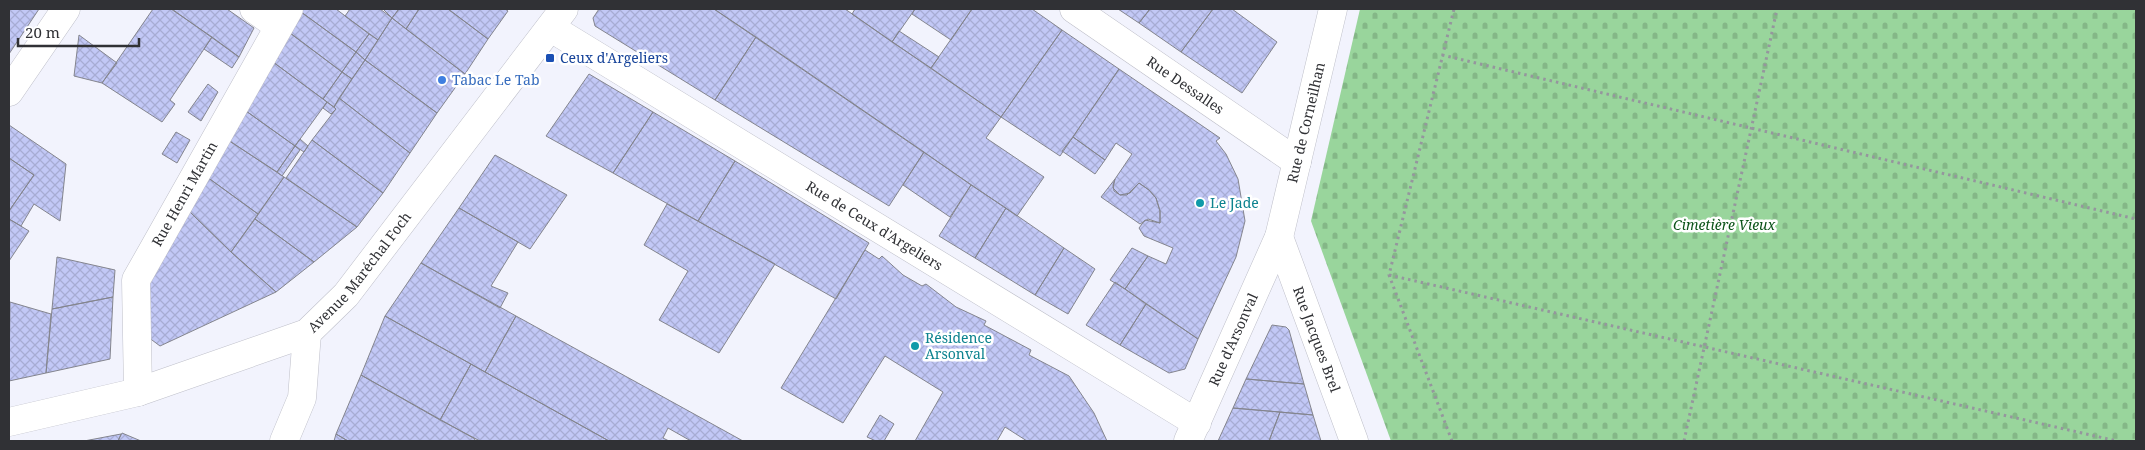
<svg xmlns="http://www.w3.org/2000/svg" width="2145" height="450" viewBox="0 0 2145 450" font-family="'Noto Serif',serif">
<defs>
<pattern id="cemetery-stones" width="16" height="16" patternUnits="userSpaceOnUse" patternTransform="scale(1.25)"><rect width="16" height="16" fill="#99d59c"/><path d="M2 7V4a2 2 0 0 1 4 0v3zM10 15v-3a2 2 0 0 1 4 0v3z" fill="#84b787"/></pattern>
<pattern id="building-cross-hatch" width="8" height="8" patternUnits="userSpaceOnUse" patternTransform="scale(1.25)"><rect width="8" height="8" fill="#c2c8f6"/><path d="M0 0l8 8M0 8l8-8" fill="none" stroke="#a7acd4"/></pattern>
</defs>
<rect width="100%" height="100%" fill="#f2f3fd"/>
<path fill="url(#cemetery-stones)" d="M1360,9H2136V441H1391L1311,221Z"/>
<path fill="url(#building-cross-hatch)" stroke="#84858e" d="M9,9H39L9,54Z
M153,9H171L212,37L170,100L175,104L162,122L102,83Z
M172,9H227L254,28L239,57Z
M303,9H336L369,34L356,52L301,12Z
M350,9H380L392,18L378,40L345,16Z
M383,9H399L392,18Z
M399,9H419L406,29L392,18Z
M419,9H448L488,39L465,74L406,29Z
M448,9H505L508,11L488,39Z
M599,9H714L756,37L715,100L595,26L593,18Z
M714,9H845L1001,117L986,138L1044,177L1017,216Z
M855,9H915L892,42L852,14Z
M915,9H972L951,40L912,14Z
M972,9H1032L1062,30L1001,117L931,68Z
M1118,9H1150L1139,23Z
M1150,9H1213L1181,52L1139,23Z
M1213,9H1232L1277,42L1242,93L1181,52Z
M301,12L356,52L342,72L290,33Z
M392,18L465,74L437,113L365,60Z
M1062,30L1119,69L1060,156L1001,117Z
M899,31L939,57L931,68L892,42Z
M290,33L342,72L323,99L273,62Z
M369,34L378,40L365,60L356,52Z
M79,35L117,63L102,83L74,76Z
M212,37L239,57L232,68L204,49Z
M756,37L924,152L889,206L715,100Z
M356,52L365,60L352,79L342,72Z
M365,60L437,113L410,153L339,98Z
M273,62L327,102L295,146L246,111Z
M1119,69L1220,138L1216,141L1226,154L1238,179L1245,221L1236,257L1198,339L1125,289L1148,256L1166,264L1173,248L1144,236L1139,228L1145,220L1160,223V211L1156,198L1149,190L1139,183L1127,195H1120L1114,191L1113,185L1115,179L1132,154L1116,143L1105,160L1073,137Z
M342,72L352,79L334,107L323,99Z
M589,74L653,112L613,173L546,136Z
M208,84L218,92L201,121L188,112Z
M339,98L410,153L383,193L312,140L336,109L334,107Z
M327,102L336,109L331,114L323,108Z
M246,111L295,146L277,172L228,140Z
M653,112L735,161L698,221L613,173Z
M9,125L66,164L60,221L34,204L21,226L9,219V211L34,175L9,158Z
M176,132L190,140L177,163L162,154Z
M1073,137L1105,160L1095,174L1062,151Z
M300,139L308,146L304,152L295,146Z
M228,140L284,177L258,214L207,177Z
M312,140L383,193L357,227L286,178Z
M295,146L300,150L282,176L277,172Z
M924,152L971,185L950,217L903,185Z
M495,155L567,195L530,249L459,208Z
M9,158L34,175L9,211Z
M735,161L869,243L836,299L698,221Z
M207,177L258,214L231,252L188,210Z
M284,177L357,227L314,262L255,219Z
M1115,179L1113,188L1120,195L1130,193L1139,183L1149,190L1156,198L1160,211V223L1148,219L1140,224L1101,197Z
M971,185L1006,208L975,258L939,236Z
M667,204L775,264L719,353L659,320L688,271L644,245Z
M459,208L518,242L491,286L508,293L500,308L421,263Z
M1006,208L1064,248L1035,295L975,258Z
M188,210L231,252L276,292L160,346L144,334L148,279Z
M9,219L29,231L9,261Z
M255,219L314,262L276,292L231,252Z
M1064,248L1095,269L1068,314L1035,295Z
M1132,248L1148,256L1125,289L1110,280Z
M865,250L879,259L882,256L903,275L922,286L926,284L956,307L986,321L984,325L1031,350L1029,355L1069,376L1094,413L1107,441H1118H1027L1005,427L997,441H915L943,392L885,356L843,423L781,388Z
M57,257L115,270L113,297L52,309Z
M421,263L516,316L485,372L385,316Z
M1115,282L1146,304L1120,345L1086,325Z
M113,297L110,359L46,373L52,309Z
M10,302L51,314L46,373L9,381Z
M1146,304L1198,339L1185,369L1169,373L1120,345Z
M385,316L471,364L440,420L361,375Z
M516,316L656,393L743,441H691L668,428L663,438L669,441H609L485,372Z
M1272,325L1286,327L1289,330L1304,384L1246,379Z
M471,364L485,372L609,441H480L440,420Z
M361,375L475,439L474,441H348L336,434Z
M1246,379L1304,384L1313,415L1233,408Z
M1233,408L1280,412L1269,441H1218Z
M1280,412L1313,415L1321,441H1269Z
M880,415L894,424L884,441H876L867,437Z
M122,433L141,441H118Z
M121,434L118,441H84Z
M336,434L348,441H334Z"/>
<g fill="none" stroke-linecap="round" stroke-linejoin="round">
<defs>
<g id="minor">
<path d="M254,9L278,26"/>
<path id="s1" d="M1074,9L1297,162"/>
<path id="s2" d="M551,28L1197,423"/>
<path d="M9,92L66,9"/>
<path id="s3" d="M1279,237L1354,441"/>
<path id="s4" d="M138,392L136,280L289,9"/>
<path id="s5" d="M1188,441L1279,237L1333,9"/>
</g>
<g id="tertiary">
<path id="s6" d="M9,422L138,392L307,333L346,295L564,9"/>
<path d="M284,441L302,398L307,333"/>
</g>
</defs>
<use href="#minor" stroke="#bebfc9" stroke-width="29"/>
<use href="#tertiary" stroke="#bebfc9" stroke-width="29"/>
<path stroke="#95969d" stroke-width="3" stroke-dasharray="2.5 4" stroke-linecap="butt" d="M1442,55L2136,219
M1389,275L2117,441
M1452,441L1389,275L1454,9
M1684,441L1777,9"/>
<use href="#minor" stroke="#fff" stroke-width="28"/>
<use href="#tertiary" stroke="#fff" stroke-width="28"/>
</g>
<rect fill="#1a4fb4" stroke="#fff" stroke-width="2" x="545" y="53" width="10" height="10" rx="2.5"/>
<circle fill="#3f7fe0" stroke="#fff" stroke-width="2" cx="442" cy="80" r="5"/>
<g fill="#0f9aa8" stroke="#fff" stroke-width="2">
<circle cx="1200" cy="203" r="5"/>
<circle cx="915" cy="346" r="5"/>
</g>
<g text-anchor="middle" stroke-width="5" stroke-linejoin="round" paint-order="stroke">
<g font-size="14" fill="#164399" stroke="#fff" text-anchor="start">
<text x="560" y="63">Ceux d'Argeliers</text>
</g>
<g font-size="14" fill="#366cbe" stroke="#fff" text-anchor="start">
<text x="452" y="85">Tabac Le Tab</text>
</g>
<g font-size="14" fill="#303135" stroke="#fff">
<text dy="5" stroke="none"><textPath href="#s1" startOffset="135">Rue Dessalles</textPath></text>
<text dy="5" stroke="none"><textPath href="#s5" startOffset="341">Rue de Corneilhan</textPath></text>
<text dy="5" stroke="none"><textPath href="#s4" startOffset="211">Rue Henri Martin</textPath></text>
<text dy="5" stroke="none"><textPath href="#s2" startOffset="379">Rue de Ceux d'Argeliers</textPath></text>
<text dy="5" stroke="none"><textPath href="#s6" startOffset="392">Avenue Maréchal Foch</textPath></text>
<text dy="5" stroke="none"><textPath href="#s5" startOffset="111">Rue d'Arsonval</textPath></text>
<text dy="5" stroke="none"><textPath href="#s3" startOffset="109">Rue Jacques Brel</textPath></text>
</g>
<g font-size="14" fill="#0d838f" stroke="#fff" text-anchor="start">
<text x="1210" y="208">Le Jade</text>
<text x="925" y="343">Résidence<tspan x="925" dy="16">Arsonval</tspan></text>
</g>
<g font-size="14" font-style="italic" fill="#0b5319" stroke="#fff">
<text x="1724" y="230">Cimetière Vieux</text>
</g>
</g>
<rect width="2145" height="450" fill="none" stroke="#303135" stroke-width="20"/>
<path d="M18 38v8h121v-8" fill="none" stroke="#303135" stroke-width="2.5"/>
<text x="25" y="38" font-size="15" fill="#303135" stroke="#ffffff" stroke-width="4" paint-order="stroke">20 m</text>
</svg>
